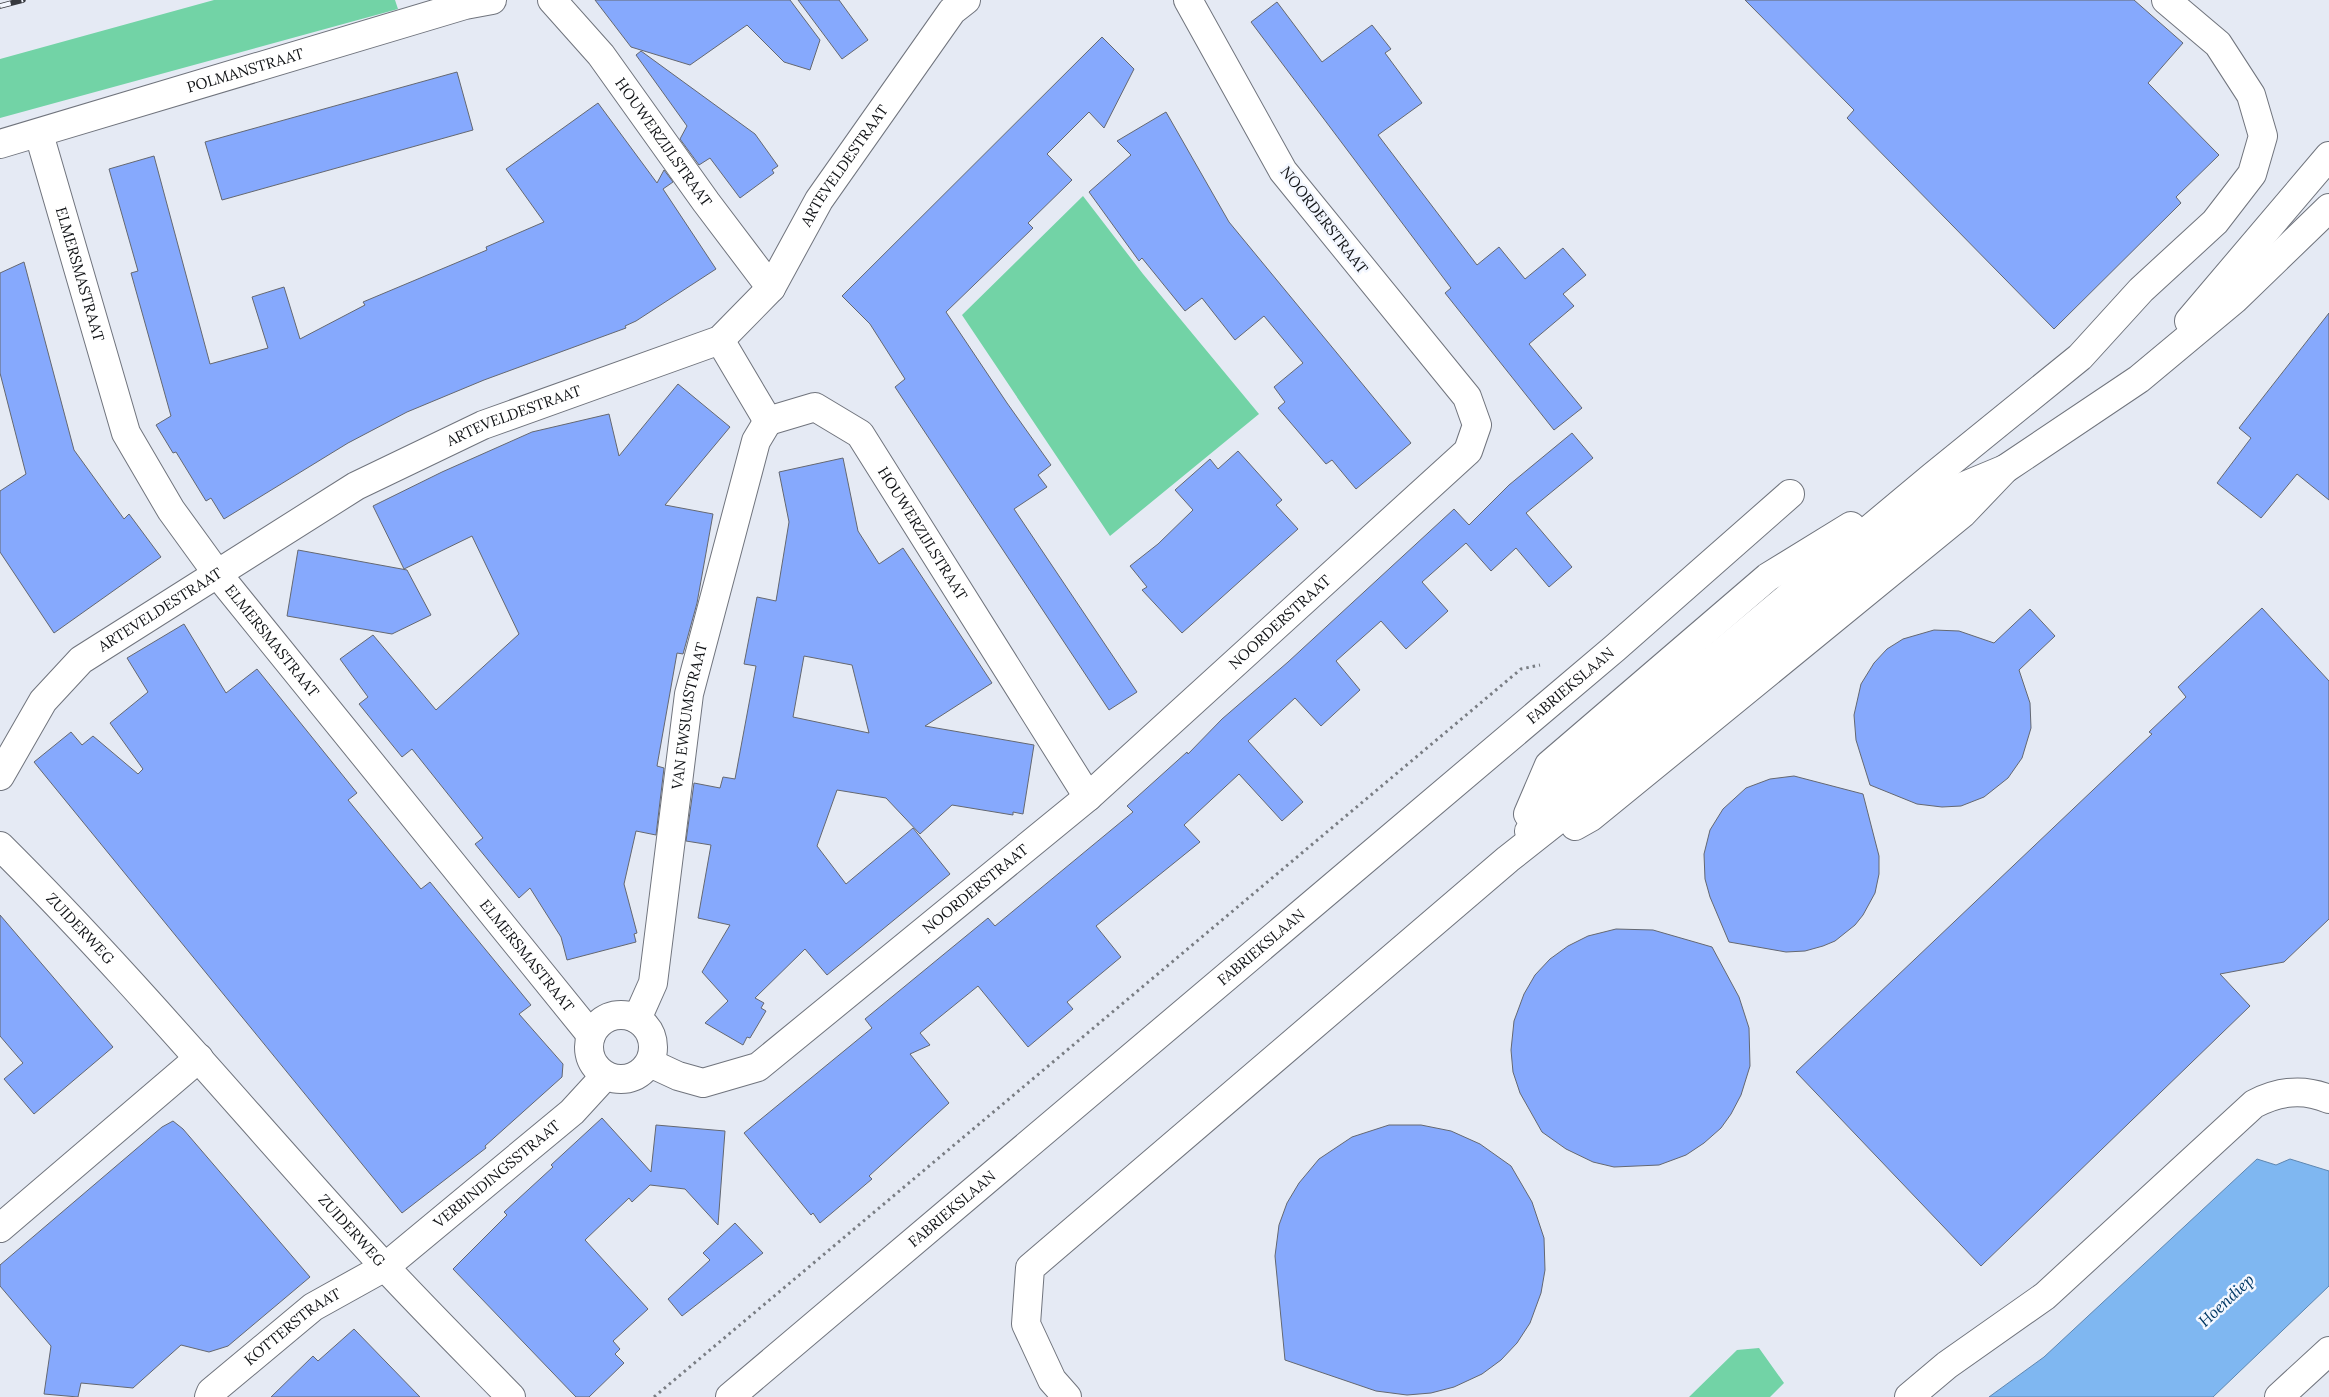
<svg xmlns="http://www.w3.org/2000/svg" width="2329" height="1397" viewBox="0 0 2329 1397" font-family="Lora,serif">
<rect width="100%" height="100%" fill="#e5eaf4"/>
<path fill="#72d3a6" d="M214,0H395L398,9L0,118V59Z
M1083,196L1143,274L1259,414L1110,536L962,315Z
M1759,1348L1784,1383L1770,1397H1689L1737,1350Z"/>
<path fill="#7fb7f1" stroke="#5e86af" d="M2257,1159L2276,1165L2290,1159L2329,1171V1286L2213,1397H1989L2044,1357Z"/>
<path fill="#86a9fd" stroke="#646871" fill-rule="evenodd" d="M595,0H790L820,40L810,70L784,62L747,25L690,65L631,47Z
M798,0H839L868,40L842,59Z
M1745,0H2134L2183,43L2148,83L2219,155L2176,197L2181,203L2054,329L1847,118L1854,110Z
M1277,2L1322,62L1372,25L1391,49L1385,53L1422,103L1378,135L1477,265L1499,247L1525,279L1563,248L1586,275L1563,294L1574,306L1529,344L1582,408L1554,430L1445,293L1451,288L1251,22Z
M1102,37L1134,69L1104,128L1089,112L1047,154L1072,180L1028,223L1033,228L946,312L1007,403L1051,465L1038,475L1047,487L1014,509L1137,692L1109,710L895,387L905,379L870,324L842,296Z
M641,51L755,134L778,166L772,170L774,173L740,198L710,158L699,165L680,139L687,126L636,55Z
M457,72L473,130L222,200L205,142Z
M598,103L657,183L664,170L673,182L663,189L716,269L636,321L625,326L626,328L484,380L407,412L348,443L224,519L211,498L206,501L176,452L173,453L156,425L171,416L131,273L138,271L109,169L154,156L210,364L268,348L252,297L284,287L300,339L365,305L363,302L487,250L486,247L544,222L506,169Z
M1166,112L1229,222L1411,443L1356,489L1332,460L1326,464L1278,408L1285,402L1274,387L1303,363L1264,316L1235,340L1202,298L1185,311L1142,258L1139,261L1089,192L1131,155L1117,141Z
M24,262L74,450L124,519L129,514L161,557L54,633L0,552V491L26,474L0,373V273Z
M2329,313V500L2297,474L2261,518L2217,483L2251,438L2239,428Z
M678,384L730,427L665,505L713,514L697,603L683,654L677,653L657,766L664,768L656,835L636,831L624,884L637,933L634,934L636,942L567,960L561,937L530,888L519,898L475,844L483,838L412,749L402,757L359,704L368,697L340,659L373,635L436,710L519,634L472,536L404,569L373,506L442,472L532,432L609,414L619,456Z
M1572,433L1593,458L1526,513L1572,567L1549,587L1516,548L1491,571L1466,543L1422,582L1448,611L1406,649L1381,621L1336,661L1360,690L1321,726L1295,698L1248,741L1303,802L1282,821L1239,774L1184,825L1200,842L1096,926L1121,957L1067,1002L1073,1009L1028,1047L978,986L920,1033L930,1045L910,1054L949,1103L869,1176L872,1179L820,1223L813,1213L811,1215L744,1133L872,1028L865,1019L988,918L995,926L1133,812L1127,806L1187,752L1188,754L1222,719L1288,662L1454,509L1469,525L1509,485Z
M1238,451L1282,500L1276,505L1298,529L1182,633L1142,590L1147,587L1130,566L1158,544L1193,510L1175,490L1210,459L1218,469Z
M843,458L858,531L879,564L903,548L992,683L925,726L1034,745L1023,814L1013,812V815L952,805L920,834L886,798L837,790L817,846L846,884L913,828L950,874L827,975L805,949L755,998L764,1003L761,1008L766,1011L750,1038L747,1037L743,1045L705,1023L728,1001L702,972L730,925L698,918L711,845L686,841L694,783L720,788L723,777L735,779L756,666L744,664L757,597L776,601L789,522L779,472ZM804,656L852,665L869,733L793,717Z
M298,550L407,570L431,615L392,634L287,616Z
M2262,608L2329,681V919L2284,962L2220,974L2250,1006L1981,1266L1796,1072L2152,734L2149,732L2186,697L2178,687Z
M2030,609L2055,636L2019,670L2030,703L2031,728L2022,758L2008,778L1984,797L1961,806L1942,807L1917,804L1870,785L1856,740L1854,715L1861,684L1874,663L1887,649L1903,639L1934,630L1959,631L1994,643Z
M184,624L226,693L257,669L357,793L348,800L421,889L430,882L531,1005L519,1014L563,1064L562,1077L485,1146L486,1148L402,1213L34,762L71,732L82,745L93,736L138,774L143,769L110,723L148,692L127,658Z
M1794,776L1863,794L1879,856V874L1875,893L1863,915L1855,925L1835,941L1823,946L1805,951L1786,952L1729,942L1710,897L1705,879L1704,854L1710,830L1723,809L1746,788L1770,779Z
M0,915L113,1047L34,1114L4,1079L23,1063L0,1036Z
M1616,929L1653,930L1712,947L1739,997L1749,1028L1750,1066L1741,1095L1731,1114L1721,1128L1704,1143L1686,1155L1659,1165L1614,1167L1593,1162L1566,1149L1542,1132L1520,1093L1513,1072L1511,1050L1514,1021L1524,994L1535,975L1550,959L1568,946L1588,936Z
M602,1118L651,1172L656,1125L725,1131L718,1225L685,1189L650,1185L632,1202L629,1198L585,1240L648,1309L613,1341L620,1349L615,1354L624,1363L589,1397H576L453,1269L507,1215L504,1212L553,1167L551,1165Z
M173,1121L183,1129L310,1277L228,1346L209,1352L181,1345L133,1388L81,1383L78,1397L44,1394L51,1346L0,1286V1265L162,1127Z
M1389,1125H1421L1451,1131L1480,1144L1511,1166L1532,1202L1544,1238L1545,1270L1541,1293L1530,1323L1517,1343L1501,1360L1482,1374L1454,1387L1431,1393L1407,1395L1376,1391L1285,1360L1275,1256L1279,1225L1287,1203L1299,1183L1319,1159L1352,1137Z
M735,1223L763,1253L682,1316L668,1299L710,1260L703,1253Z
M354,1329L420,1397H271L313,1356L318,1361Z"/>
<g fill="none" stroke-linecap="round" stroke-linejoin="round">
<defs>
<g id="minor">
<path id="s1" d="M552,0L601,55L706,202L771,288"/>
<path id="s2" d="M39,134L126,433L171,510L216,572L591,1035"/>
<path id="s3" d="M0,144L465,5L492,0"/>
<path d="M2189,321L2329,156"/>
<path d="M720,340L768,421"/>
<path id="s4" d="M768,421L815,407L860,434L1088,797"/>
<path id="s5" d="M0,776L43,701L81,660L356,486L483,425L720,340L771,288L819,200L952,11L966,0"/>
<path d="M1528,814L1549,765L1768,577L1851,526"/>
<path d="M1575,826L1591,817L1962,514L2005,469L2139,379L2235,299L2329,208"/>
<path d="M1529,831L1562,786L1932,477L2080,357L2141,290L2215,222L2252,174L2263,136L2251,95L2218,44L2166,0"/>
<path id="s6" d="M0,846C135,980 256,1127 385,1267C426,1311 469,1354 511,1397"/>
<circle cx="621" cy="1047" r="32"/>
<path id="s7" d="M637,1019L653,983L689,694L756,441L768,421"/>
<path id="s8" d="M650,1063L678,1076L703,1083L758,1067L1088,797L1468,451L1477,425L1467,397L1283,171L1188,0"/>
<path d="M0,1228L199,1058"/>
<path id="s9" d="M209,1397L211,1392L313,1307L385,1267L572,1112L605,1076"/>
<path id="s10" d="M730,1397L1615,648L1790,494"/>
<path d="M1067,1397L1052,1380L1026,1324L1030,1268L1508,859L1579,803L1945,494L2005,469"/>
<path d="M1909,1397L1947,1365L2045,1296L2254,1104C2279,1091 2303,1088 2329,1099"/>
<path d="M2279,1397L2329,1351"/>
</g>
</defs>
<use href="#minor" stroke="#70747d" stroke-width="30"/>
<path stroke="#797d83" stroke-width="3" stroke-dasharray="2.5 4" stroke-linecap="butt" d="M654,1397L1521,669L1540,665"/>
<use href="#minor" stroke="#fff" stroke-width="28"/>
<defs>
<path id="rail" d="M0,6L23,0"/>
</defs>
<use href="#rail" stroke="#36383d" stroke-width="5.5"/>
<use href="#rail" stroke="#f3f7ff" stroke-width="4" stroke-dasharray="11" stroke-linecap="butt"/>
</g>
<g text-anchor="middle" stroke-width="5" stroke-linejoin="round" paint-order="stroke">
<g font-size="15" fill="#101215" stroke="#f3f7ff">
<text dy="5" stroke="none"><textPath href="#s3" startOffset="256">POLMANSTRAAT</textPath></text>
<text dy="5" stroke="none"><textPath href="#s1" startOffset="181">HOUWERZIJLSTRAAT</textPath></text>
<text dy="5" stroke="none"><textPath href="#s5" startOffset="1076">ARTEVELDESTRAAT</textPath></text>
<text transform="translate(1324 220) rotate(52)" y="5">NOORDERSTRAAT</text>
<text dy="5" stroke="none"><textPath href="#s2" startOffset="146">ELMERSMASTRAAT</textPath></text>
<text dy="5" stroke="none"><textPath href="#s5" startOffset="641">ARTEVELDESTRAAT</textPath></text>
<text dy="5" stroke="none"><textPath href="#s4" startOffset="219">HOUWERZIJLSTRAAT</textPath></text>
<text dy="5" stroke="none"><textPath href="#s5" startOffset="236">ARTEVELDESTRAAT</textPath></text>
<text dy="5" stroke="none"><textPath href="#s8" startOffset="800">NOORDERSTRAAT</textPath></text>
<text dy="5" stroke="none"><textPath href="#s2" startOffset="566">ELMERSMASTRAAT</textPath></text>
<text dy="5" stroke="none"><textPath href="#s10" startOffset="1101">FABRIEKSLAAN</textPath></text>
<text dy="5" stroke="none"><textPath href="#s7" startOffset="309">VAN EWSUMSTRAAT</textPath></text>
<text dy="5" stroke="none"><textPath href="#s8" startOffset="395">NOORDERSTRAAT</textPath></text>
<text dy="5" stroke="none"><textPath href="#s6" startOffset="115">ZUIDERWEG</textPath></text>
<text dy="5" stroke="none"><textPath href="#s10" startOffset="696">FABRIEKSLAAN</textPath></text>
<text dy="5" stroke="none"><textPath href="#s2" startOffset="971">ELMERSMASTRAAT</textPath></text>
<text dy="5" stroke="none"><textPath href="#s9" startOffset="366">VERBINDINGSSTRAAT</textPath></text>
<text dy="5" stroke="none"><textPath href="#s10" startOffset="291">FABRIEKSLAAN</textPath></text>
<text dy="5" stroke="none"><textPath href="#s6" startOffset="521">ZUIDERWEG</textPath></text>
<text dy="5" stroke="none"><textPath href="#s9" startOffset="110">KOTTERSTRAAT</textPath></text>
</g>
<g font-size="16" font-style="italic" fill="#003865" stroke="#f3f7ff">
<text transform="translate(2226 1300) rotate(-43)" y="6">Hoendiep</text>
</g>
</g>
</svg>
